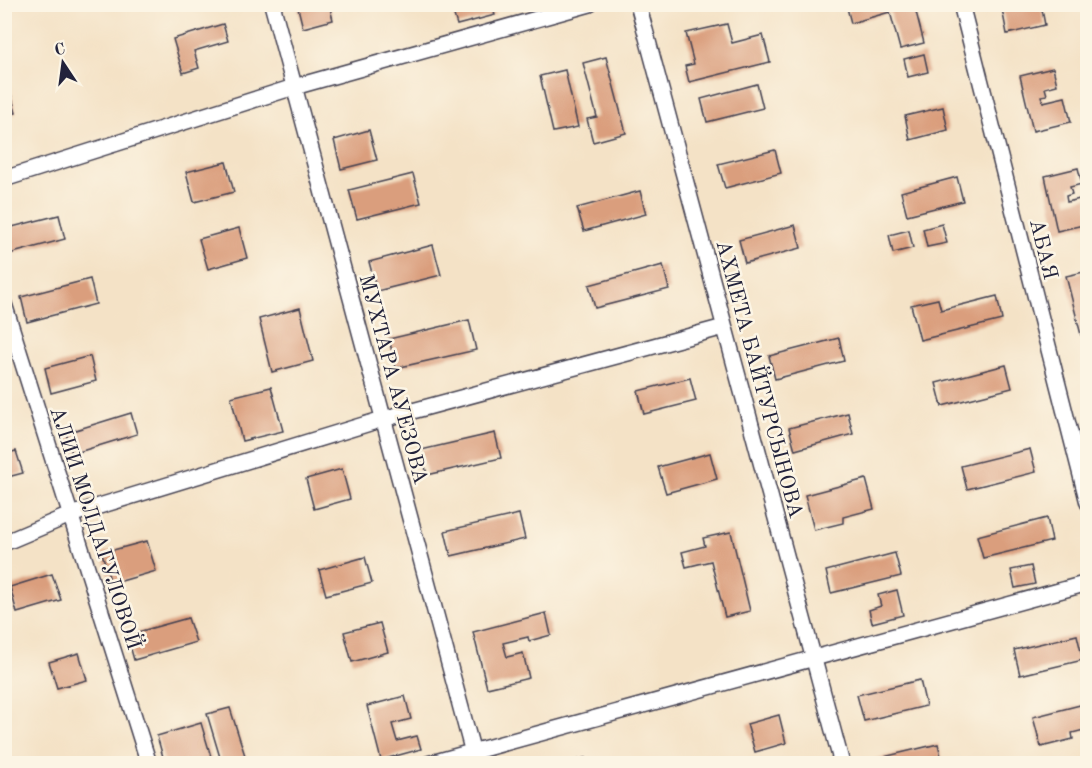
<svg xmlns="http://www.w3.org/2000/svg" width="1092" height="768" viewBox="0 0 1092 768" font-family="'Old Standard TT',serif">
<rect width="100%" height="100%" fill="#fcf5e5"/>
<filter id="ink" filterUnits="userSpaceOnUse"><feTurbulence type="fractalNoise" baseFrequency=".0167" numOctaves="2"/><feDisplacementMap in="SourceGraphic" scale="12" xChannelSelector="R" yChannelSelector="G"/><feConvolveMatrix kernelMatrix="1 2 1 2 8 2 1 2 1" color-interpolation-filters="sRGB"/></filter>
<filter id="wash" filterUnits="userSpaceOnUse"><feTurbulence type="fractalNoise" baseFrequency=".008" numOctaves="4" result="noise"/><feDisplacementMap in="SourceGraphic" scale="24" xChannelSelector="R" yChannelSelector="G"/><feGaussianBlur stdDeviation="1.35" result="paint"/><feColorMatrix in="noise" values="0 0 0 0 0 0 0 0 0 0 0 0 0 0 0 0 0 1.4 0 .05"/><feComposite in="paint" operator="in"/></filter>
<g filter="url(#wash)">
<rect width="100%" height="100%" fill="#f4e2c6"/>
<g id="blocks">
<path fill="#da9e7d" d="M297,4H329L333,20L303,28Z
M846,4H914L924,43L900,49L890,12L851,23Z
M1001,4H1041L1045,25L1007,34Z
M451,5H492L495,15L457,25Z
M223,24L228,41L194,51L199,68L183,73L173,39Z
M727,24L732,43L763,35L770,62L689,82L685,66L694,64L686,33Z
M924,54L928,72L908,77L904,59Z
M606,57L626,133L593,142L587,119L597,117L583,63Z
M1053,68L1057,85L1045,88L1047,95L1041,96L1043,102L1065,97L1071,122L1033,131L1020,76Z
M565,70L578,127L553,132L540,76Z
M757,84L763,108L707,122L701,99Z
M9,87L16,113L4,116V89Z
M943,107L948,130L910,140L905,116Z
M369,130L377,160L341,169L334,140Z
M775,150L781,173L725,188L718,164Z
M226,162L234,192L194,202L186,172Z
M1078,168L1082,184L1070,187L1072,194L1066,196L1067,202L1088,197V224L1057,231L1045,176Z
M413,174L421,203L357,219L349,190Z
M957,177L963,201L907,215L901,192Z
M640,191L646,214L584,231L577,208Z
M59,215L65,239L9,254L4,229Z
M942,224L947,243L927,247L923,229Z
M795,225L801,248L745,263L739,240Z
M239,228L247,258L208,269L199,239Z
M909,230L913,248L893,253L889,235Z
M433,245L441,275L377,291L369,262Z
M663,265L669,289L595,308L589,285Z
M1088,271V334L1081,335L1066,276Z
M90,279L96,304L27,322L21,297Z
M997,296L1002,320L920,340L911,305L938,299L941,310Z
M300,308L313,361L272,372L259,319Z
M469,320L476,350L396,368L389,339Z
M839,338L844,361L775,379L769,356Z
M90,356L96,381L51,393L45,368Z
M1006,365L1012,388L942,406L936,383Z
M690,378L696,401L644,414L638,391Z
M271,387L283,431L242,441L231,397Z
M131,413L137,434L72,454L66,433Z
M848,413L853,434L795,450L789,428Z
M495,433L501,458L427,475L421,450Z
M1030,449L1036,472L967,489L961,466Z
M16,451L23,473L4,478V454Z
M710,453L717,479L666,493L658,467Z
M342,469L350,499L314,509L306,479Z
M866,479L874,509L843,517V523L814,530L805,495Z
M519,514L525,539L451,556L445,531Z
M1047,518L1052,541L983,558L977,536Z
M731,532L750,611L725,617L711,561L686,567L682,552L705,546L703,538Z
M147,541L156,571L111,584L102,553Z
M895,553L901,576L831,593L826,571Z
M365,557L372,583L326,595L319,570Z
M1031,566L1035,584L1015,588L1011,570Z
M52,574L61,600L17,613L10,587Z
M897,590L903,615L872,623L869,610L881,606L878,595Z
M546,613L551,635L529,641L528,637L503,643L507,657L523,653L529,678L487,688L473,632Z
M188,618L196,642L134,660L127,635Z
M380,623L388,652L352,662L344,632Z
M1077,635L1083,660L1020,675L1014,650Z
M79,653L87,680L57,688L49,662Z
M920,680L926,706L864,721L857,695Z
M405,696L411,719L392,724L397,741L417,736L421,749L381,760L367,706Z
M1088,703V729L1072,733L1073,739L1041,747L1033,717Z
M230,708L247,762L240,764H222L207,714Z
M779,715L786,743L755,752L747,724Z
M201,723L212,760L198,764H165L157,736Z
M938,744L943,764H876L875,759Z
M585,758L587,764H566L565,763Z"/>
</g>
</g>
<g filter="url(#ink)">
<use href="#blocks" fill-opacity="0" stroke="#423f50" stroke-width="1.5"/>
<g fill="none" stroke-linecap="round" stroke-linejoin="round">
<defs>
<path id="minor" d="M272,4L476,764
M638,4L842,764
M961,4L1088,503
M4,179L294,87L590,4
M4,304L149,764
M4,543L70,515L383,419L724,327
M428,764L1088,583"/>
</defs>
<use href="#minor" stroke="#423f50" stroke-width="18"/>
<use href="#minor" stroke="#fff" stroke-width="15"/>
</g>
</g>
<g text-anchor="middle" stroke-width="5" stroke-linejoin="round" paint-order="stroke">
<g font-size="21" fill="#22223b" stroke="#fcf5e5">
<text transform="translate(1044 249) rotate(76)" y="7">АБАЯ</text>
<text transform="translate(394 379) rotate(75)" y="7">МУХТАРА АУЕЗОВА</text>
<text transform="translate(760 379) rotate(75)" y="7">АХМЕТА БАЙТУРСЫНОВА</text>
<text transform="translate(96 528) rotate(72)" y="7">АЛИИ МОЛДАГУЛОВОЙ</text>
</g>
</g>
<rect width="1092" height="768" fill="none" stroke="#fcf5e5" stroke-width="24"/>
<g transform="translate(63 63) rotate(347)" stroke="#fcf5e5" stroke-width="4.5" paint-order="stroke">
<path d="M0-4.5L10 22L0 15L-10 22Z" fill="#22223b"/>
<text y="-9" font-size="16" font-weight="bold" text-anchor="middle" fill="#22223b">С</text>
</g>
</svg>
